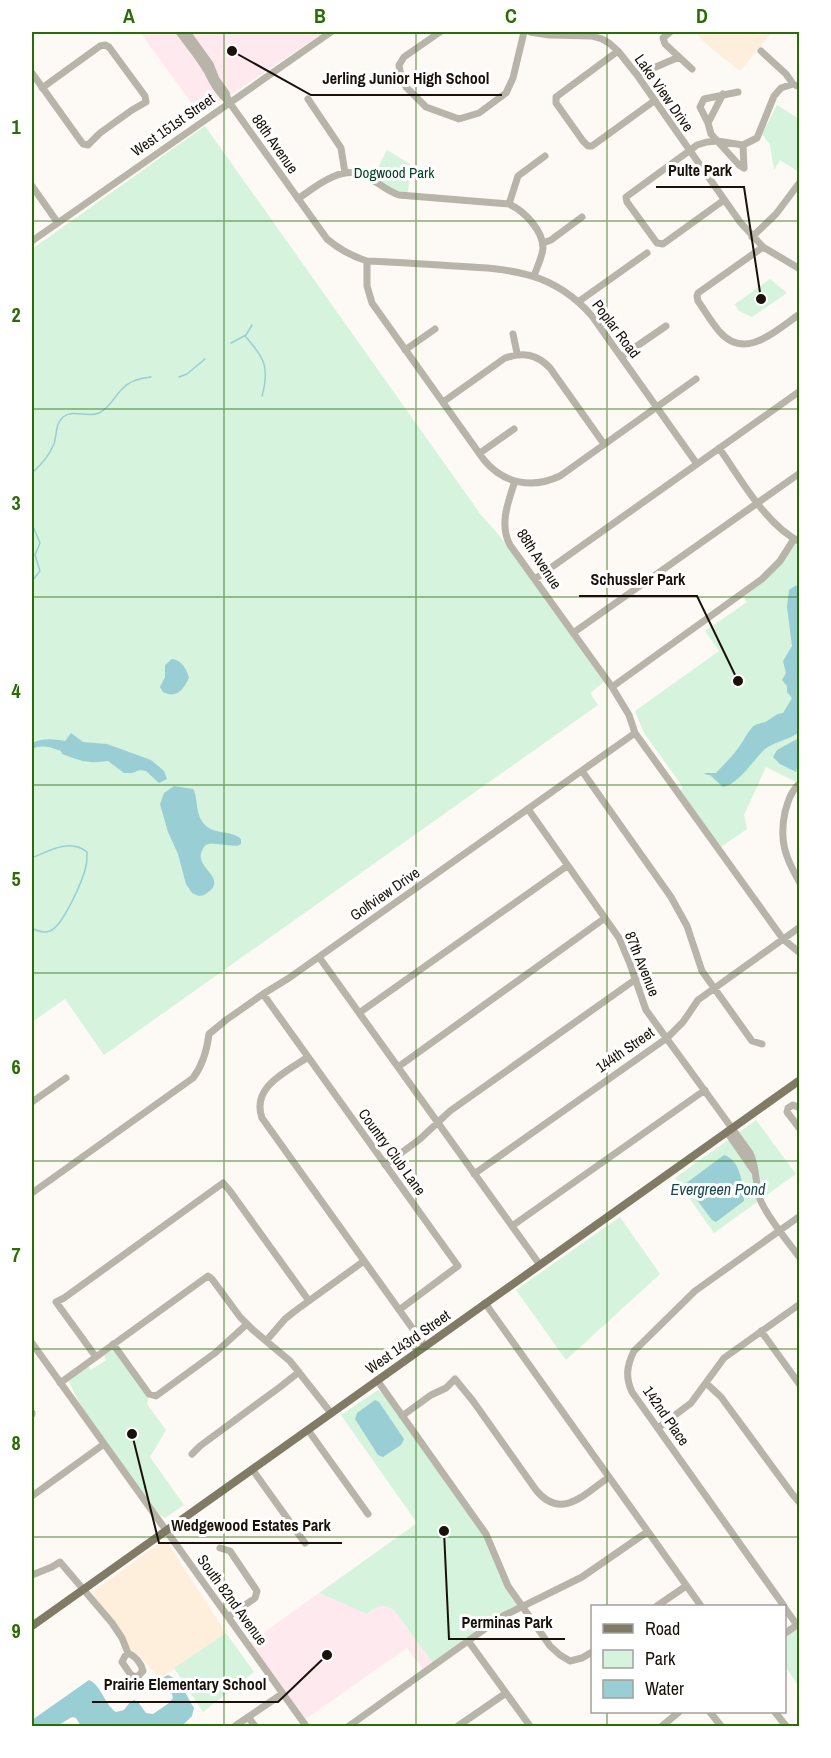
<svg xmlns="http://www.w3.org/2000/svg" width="831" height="1758" viewBox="0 0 831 1758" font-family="'Archivo Narrow',sans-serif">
<rect width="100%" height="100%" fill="#fdf9f4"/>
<path fill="#feefdd" d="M695,32H772L740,71L706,44Z
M167,1542L226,1633L160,1679L138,1654L130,1650L92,1592L160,1543Z"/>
<path fill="#fee9ef" d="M140,32H318L323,33L200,115Z
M319,1593L367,1614L378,1606H385L390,1607L394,1610L433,1663L424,1671L407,1648L304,1720L249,1643Z"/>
<path fill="#d5f3dd" d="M777,105L799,119V172L780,160L774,170L770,145L762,134Z
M205,126L481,515L499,535L604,682L590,693L598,705L104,1055L65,999L32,1022V249Z
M387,150L410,164L408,194L389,188L373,177Z
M770,279L787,293L752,317L739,311L735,304Z
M795,544L799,545V779L796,782L766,767L744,815L747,829L721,847L680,790L683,787L644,733L635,711L719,651L705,631L747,602L744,597C764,582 781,565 795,544Z
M756,1120L796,1174L714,1233L675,1178Z
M620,1217L660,1274L566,1360L516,1290Z
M113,1350L149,1397L147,1404L166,1430L150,1457L184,1505L165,1518L159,1514L82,1408L69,1382L71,1378L88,1366L91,1370L106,1360L104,1355Z
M378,1390L383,1394L479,1527L518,1606L433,1663L394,1610C384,1603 376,1606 367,1614L319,1593L417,1523L341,1415Z
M799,1628V1687L785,1666L784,1639Z
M226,1633L254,1672L203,1712L174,1668Z"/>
<path fill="#99ced5" d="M799,585V732C789,740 776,741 765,749C753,760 739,784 723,787L710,775H707L704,773H716C725,763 734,755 741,744C744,740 747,733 751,729C755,723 762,724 767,721C774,717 775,714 783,713L792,698L787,692V686L782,680L786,673L783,661L792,646L787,607L789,590L795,586Z
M172,659C182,660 187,670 189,678C183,690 176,699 163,692L160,687L165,677V665Z
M71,733L83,742L107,744L151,760L164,771L167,779L159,783L146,771L140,770L132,773H124L108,761C88,764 81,761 62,754L61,751C50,747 42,744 32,749V743C43,738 53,739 65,741Z
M799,738V767L797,768L796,772L780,764L773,757L777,750Z
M174,786L193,789C199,799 194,813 205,825C215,835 232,830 241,839V844L237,846C232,846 212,843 208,844C205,845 203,848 202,851C193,868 232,879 204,895L199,896L192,893L186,884L178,854L168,832L160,804L164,793Z
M724,1155C741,1160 743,1186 744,1201L716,1222L712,1220L685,1184Z
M375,1400L379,1402L404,1439L401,1445L383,1457L378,1455L355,1419L357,1413Z
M168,1675C181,1680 187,1697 194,1708L192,1716L182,1726H81L76,1718L72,1717L57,1726H32V1720L89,1680C102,1686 104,1704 116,1712L124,1710L130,1702L134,1700L138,1702L146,1713L153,1714L169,1703L173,1698L172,1694L163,1683L164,1677Z"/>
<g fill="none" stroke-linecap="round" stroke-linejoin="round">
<path stroke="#99ced5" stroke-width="1.5" d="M245,336C264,357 270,367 262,396
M231,343L246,335L252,325
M179,377L187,374L205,359
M32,473C41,465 49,456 54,444C57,435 55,424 63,417C73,409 88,418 99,413C110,408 114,397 122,389C129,381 140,378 151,377
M32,524L40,543L35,555L40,571L32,581
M32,858C48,851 70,838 87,852C87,856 87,862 86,866C83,880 63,926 50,931C44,933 37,931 32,928"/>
<path stroke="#b8b4a9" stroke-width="7" d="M179,32C188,44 199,57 207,71C213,83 218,93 229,102
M187,32L210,64L216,79L226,93L229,102L327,239C340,250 351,256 367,261C396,262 425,264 454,266C510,269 553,271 592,316L697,464
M440,32L404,57L399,65L400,71L406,87L426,107L459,119L479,113L506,93L513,78L524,32
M530,32L549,35L592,36L602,39L609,43L618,51L637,75L740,222L763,247L800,269
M670,32L663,38L665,44L692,69
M618,51L556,97V103L583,141L588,146H592L654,101
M761,51L786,74L793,84
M32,73L80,140L83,144L88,145L100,133L132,110L146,102L145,96L109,47L105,45L100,46L42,88
M637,75L679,57
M738,92L704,99L700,107L708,123L711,134L739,165L744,168
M308,99L341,148L345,173
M708,123L723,94
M743,145L744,168
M689,151L626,197L627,202L657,243L663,244L724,200
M689,151L697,145L707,142L717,141L743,145L757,138L774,96L781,88L793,84L800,87
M32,186L58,223
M298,199C316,186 342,164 366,176C378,182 386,191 399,195L509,204C524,211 543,230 543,248C542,258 537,267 534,276
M509,204L518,176L545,156
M752,237L776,214L800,182
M32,241L331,32
M543,243L551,240L582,217
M763,247L698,293L697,296L698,301C705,311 711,322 719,331C745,362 776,330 800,314
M367,261V286L372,303L484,460C504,484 532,489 560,476L696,379
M578,302L647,253
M513,334L517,353
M405,350L435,329
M621,357L666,326
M443,402L505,358C523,352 537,354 550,368L604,444
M719,448C741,479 765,524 800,542
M480,453L514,429
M515,481C508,502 499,525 510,545L612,687L629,715L635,733L783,939L800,953
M535,579L800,391
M573,633L800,473
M612,687L762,579L780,561L794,539
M582,771L671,897L687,926L702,971L752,1041L762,1044
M800,783C791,791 788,801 785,812C779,841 785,857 800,883
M528,809L619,938L630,964L646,1010L750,1153C757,1167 755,1184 760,1199C765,1214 789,1243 800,1258
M319,957L540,1265
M263,994L458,1266L399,1310
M359,1013L567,866
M308,1057C286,1072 251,1087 262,1118L425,1346
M398,1067L605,918
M32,1102L66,1078
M800,1108L793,1105L788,1108L787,1112L800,1129
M727,1132L754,1171
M385,1165L420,1139L450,1111L636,979
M474,1174L667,1038L683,1022L698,1000L800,927
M32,1193L193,1078C203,1065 207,1050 209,1034L226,1020L263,994L289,978L635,733
M512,1226L705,1090
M485,1303L701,1606
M761,1331L800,1385
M266,1341L285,1319L295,1311L364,1261
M32,1343L306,1726
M113,1344L149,1394L156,1396L215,1353L247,1324
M96,1357L56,1302L64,1298L223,1183L230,1191L309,1301
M377,1380L486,1534L508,1586L550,1646L560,1655L570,1661L582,1658L592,1652
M60,1383L208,1276L212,1279L240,1317L253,1330L290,1361L331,1413
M706,1383L721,1397L793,1495L800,1503
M32,1414V1413
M402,1416L431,1395L446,1388L455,1379L473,1401L536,1490C561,1521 585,1494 609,1477
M658,1428L691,1403L724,1358L800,1304
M308,1430L368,1514
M192,1454L200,1446L280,1387L299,1372
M252,1469L305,1543
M32,1496L104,1444
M220,1548L230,1551L257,1591L255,1598L228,1617
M32,1575L52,1567L60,1562L112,1623L122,1638L128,1653C135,1656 141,1663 143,1671L137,1677L131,1675L122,1662L125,1656L128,1653
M657,1606L686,1586
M784,1606L632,1392C625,1377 627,1365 634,1351L695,1291L800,1216
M784,1607L797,1625
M784,1634L800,1623
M469,1642L530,1726
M710,1712L721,1726
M775,1712L786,1726
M248,1717L255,1726
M235,1726L282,1694
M349,1726L503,1616L582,1577L647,1532
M458,1726L506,1693
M662,1726L679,1712"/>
<path stroke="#817b66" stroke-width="8" d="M32,1626L800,1080"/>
</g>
<path fill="none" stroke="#296d07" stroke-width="1.5" stroke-opacity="0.55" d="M224,32V1726M416,32V1726M607,32V1606M32,221H800M32,409H800M32,597H800M32,785H800M32,973H800M32,1161H800M32,1349H800M32,1537H800M607,1712V1726"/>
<g text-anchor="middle" stroke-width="6" stroke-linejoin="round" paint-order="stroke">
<g font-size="15" fill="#19120a" stroke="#fff">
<text transform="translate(664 93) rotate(55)" y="5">Lake View Drive</text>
<text transform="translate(173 125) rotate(-35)" y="5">West 151st Street</text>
<text transform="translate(275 144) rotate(55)" y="5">88th Avenue</text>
<text transform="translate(616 329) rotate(53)" y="5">Poplar Road</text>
<text transform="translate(539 559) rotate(57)" y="5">88th Avenue</text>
<text transform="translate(385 894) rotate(-35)" y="5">Golfview Drive</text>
<text transform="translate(642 964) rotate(68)" y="5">87th Avenue</text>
<text transform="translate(625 1050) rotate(-35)" y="5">144th Street</text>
<text transform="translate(392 1152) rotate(54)" y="5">Country Club Lane</text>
<text transform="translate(408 1342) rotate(-35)" y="5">West 143rd Street</text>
<text transform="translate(666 1416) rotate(55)" y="5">142nd Place</text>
<text transform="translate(232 1600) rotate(54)" y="5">South 82nd Avenue</text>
</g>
<g font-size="15" fill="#034522" stroke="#fff">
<text x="394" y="178">Dogwood Park</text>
</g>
<g font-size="16" font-style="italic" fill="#18484d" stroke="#fff">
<text x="718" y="1195">Evergreen Pond</text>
</g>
</g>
<path fill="none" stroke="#19120a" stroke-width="2" d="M232 51L311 95H502M761 299L744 187H656M738 681L697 596H579M132 1434L159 1543H342M444 1531L449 1639H565M327 1655L278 1702H92"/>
<g fill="#19120a" stroke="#fff" stroke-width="2">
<circle cx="232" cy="51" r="6"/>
<circle cx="761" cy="299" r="6"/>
<circle cx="738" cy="681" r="6"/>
<circle cx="132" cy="1434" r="6"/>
<circle cx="444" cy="1531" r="6"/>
<circle cx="327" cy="1655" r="6"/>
</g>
<g font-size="16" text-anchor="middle" font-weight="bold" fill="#19120a" stroke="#fff" stroke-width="6" stroke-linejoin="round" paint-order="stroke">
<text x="406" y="84">Jerling Junior High School</text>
<text x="700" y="176">Pulte Park</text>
<text x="638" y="585">Schussler Park</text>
<text x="251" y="1531">Wedgewood Estates Park</text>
<text x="507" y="1628">Perminas Park</text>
<text x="185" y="1690">Prairie Elementary School</text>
</g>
<rect width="831" height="1758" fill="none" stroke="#ffffff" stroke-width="66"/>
<rect x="591" y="1605" width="195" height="108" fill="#ffffff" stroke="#a3a09d" stroke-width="1.5"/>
<rect x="603" y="1624" width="30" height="9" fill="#817b66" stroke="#a3a09d" stroke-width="1.5"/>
<text x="645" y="1635" font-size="18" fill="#19120a">Road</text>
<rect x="603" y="1650" width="30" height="18" fill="#d5f3dd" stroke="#a3a09d" stroke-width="1.5"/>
<text x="645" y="1665" font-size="18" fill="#19120a">Park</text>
<rect x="603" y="1680" width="30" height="18" fill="#99ced5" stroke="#a3a09d" stroke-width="1.5"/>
<text x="645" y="1695" font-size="18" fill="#19120a">Water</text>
<rect x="33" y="33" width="765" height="1692" fill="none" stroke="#296d07" stroke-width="2"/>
<g font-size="20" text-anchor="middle" font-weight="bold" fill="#296d07">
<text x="129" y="23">A</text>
<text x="320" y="23">B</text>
<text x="511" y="23">C</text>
<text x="702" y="23">D</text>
<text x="16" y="134">1</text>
<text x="16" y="322">2</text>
<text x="16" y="510">3</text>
<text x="16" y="698">4</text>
<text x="16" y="886">5</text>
<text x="16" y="1074">6</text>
<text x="16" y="1262">7</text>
<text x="16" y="1450">8</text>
<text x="16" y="1638">9</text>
</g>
</svg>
